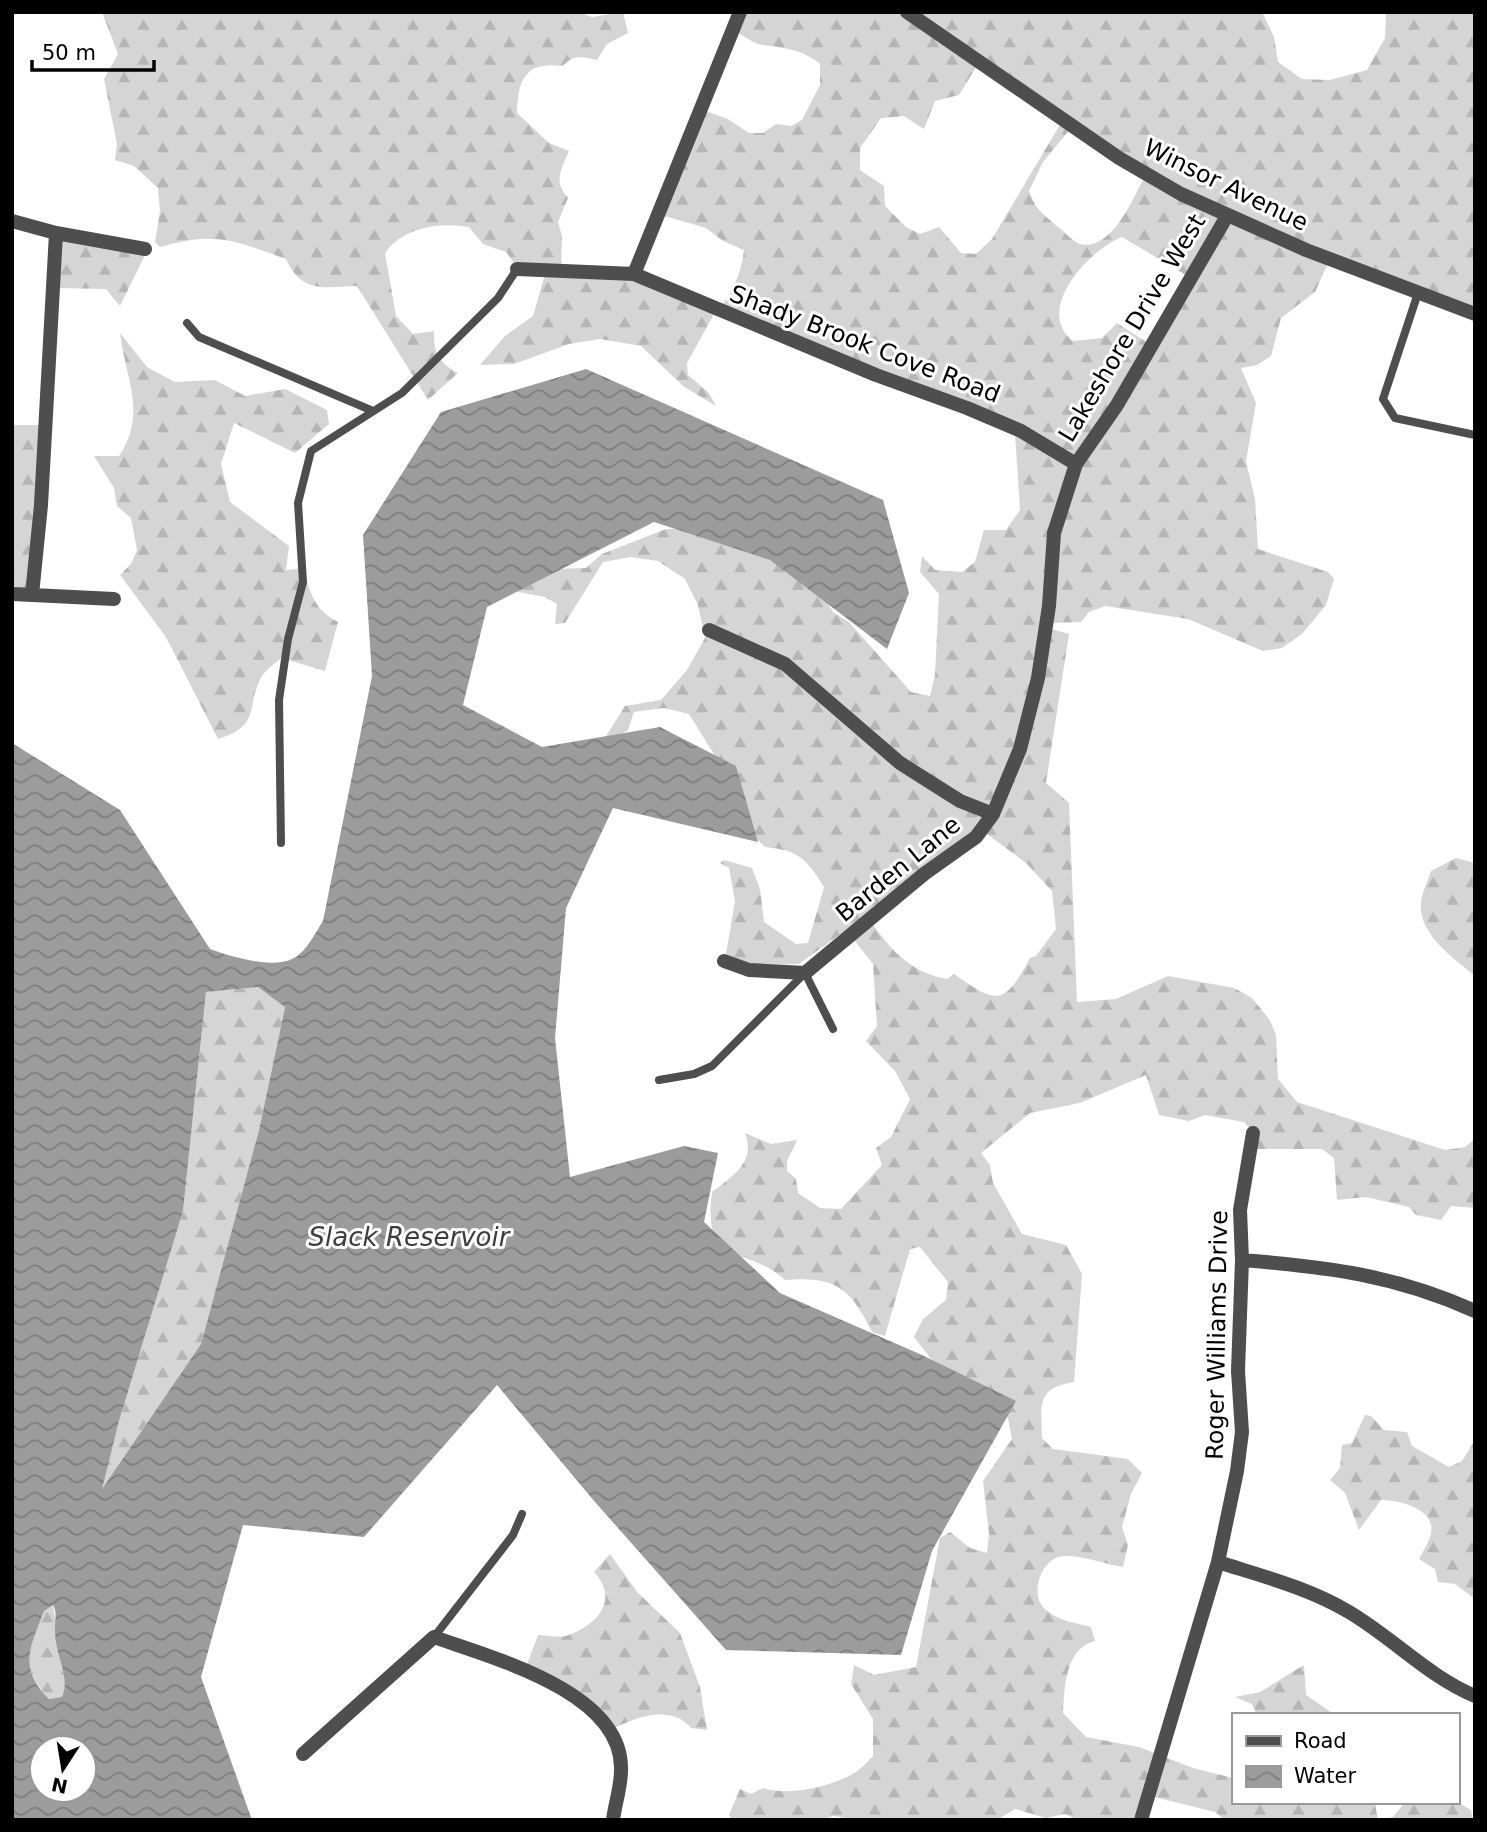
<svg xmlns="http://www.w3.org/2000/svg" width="1487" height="1832" viewBox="0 0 1487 1832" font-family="'DejaVu Sans',sans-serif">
<defs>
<pattern id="forest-firs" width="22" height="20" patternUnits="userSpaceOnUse" patternTransform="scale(1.75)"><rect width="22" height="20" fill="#d5d5d5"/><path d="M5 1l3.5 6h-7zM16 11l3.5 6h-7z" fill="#b5b5b5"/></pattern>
<pattern id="water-waves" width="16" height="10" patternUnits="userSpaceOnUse" patternTransform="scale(1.75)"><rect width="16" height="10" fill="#9c9c9c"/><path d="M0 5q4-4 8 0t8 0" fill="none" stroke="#7d7d7d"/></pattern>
</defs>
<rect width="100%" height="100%" fill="#fff"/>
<path fill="url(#forest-firs)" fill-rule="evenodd" d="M102,12H577L592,17L623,12L628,33L607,44L597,60C582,57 574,54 563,66C526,61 518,78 517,113L549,143L569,151C561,170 553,181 568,198L558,222L562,236L561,272L633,276L717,313C732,292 741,276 744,250L723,241L706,228L661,215L703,110L728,119L749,133H763L776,124L791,126L802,120L820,85V64C802,49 785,48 763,45C754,44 742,35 734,30L740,12H1262L1274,37L1278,62L1302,79L1330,80L1367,70L1385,38L1386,12H1475V317L1328,263L1315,292L1281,318L1271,356L1257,365L1241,368L1256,403L1246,461L1255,499L1258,549L1328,572L1334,579L1326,605L1302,634L1282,648L1263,651L1188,619L1105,606L1089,612L1081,622L1050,623L1047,628L1069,634L1046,783L1069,803L1077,1002L1116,999L1168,976L1234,988L1252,998L1269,1019L1276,1035L1278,1079L1297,1102L1445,1150L1465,1147L1475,1139V1208L1451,1206L1441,1220L1416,1215L1409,1207L1366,1197L1337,1200L1334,1158L1322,1149H1252V1131L1244,1122L1205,1115L1189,1121L1159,1115L1146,1075L1080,1103L1030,1113L981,1153L990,1165L993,1183L1022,1234L1066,1245L1082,1274L1074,1382C1036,1388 1041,1405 1042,1438L1053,1449L1128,1459L1142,1473L1131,1494L1122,1527L1128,1545L1123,1567C1105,1564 1082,1555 1064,1556C1041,1557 1028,1596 1046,1610C1059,1621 1076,1623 1091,1627L1095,1641C1064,1649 1065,1688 1063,1713L1086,1737L1139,1747L1193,1768L1233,1778V1802H1371L1375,1804L1378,1820H1225L1215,1812L1150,1796L1141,1820H1078L1065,1814L1046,1818L1015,1809L997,1820H857L834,1816L820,1820H732L729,1815L740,1789L751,1794L763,1788C788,1797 834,1786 856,1772C862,1768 868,1761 873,1756V1719L851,1684L854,1665L874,1675L916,1667L940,1538L950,1532L970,1548L987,1553L989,1534L983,1481L1012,1439L1008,1418L985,1386L943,1374L914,1337L923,1319L946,1300L948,1282L920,1247L910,1249L885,1336L872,1332C850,1287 835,1276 785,1280C746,1244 702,1270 712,1192C733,1176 756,1162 745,1133L771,1144L797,1140L787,1161V1171L796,1179L798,1193L820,1208L841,1209L882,1165L876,1148L891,1137L910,1099L895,1071L866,1041L877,1026L873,964L846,930L799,964L749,965L726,954L735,901L729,868L720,863L724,860L752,868L760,889L764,922L796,944L808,943L824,887C807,859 798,850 765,847L754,836L732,783L689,714L664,708L634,712L628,730L598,749L625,706L661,700L687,670L705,638L698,605L685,579L658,561L631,557L603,562L565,623L555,624L557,604L545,597L502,589L519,570L586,568L602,554L666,529L718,528L757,533L820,593L834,613L849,622L911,692L930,696L935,675L939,594L920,572L922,556L935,570L962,572L975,562L984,530H1006L1020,510L1015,433L714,314L687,363L688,375L709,393L716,406L683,386L641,346L600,339L569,344L514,364L480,365L505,336L533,316L545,274L520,271L506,252L483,244L469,227C439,222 404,227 385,253L396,316L413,334L434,331C434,354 438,362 458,373L428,400L357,286C324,287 302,294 286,259C233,240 216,231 160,247L155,242L160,211L158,188L134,166L115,160L117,144L104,79L118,54ZM978,64L1061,123L992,239L976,254L961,253L939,227L920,234L906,227L885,206L884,186L860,170V148L881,118L904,116L924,129L935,101L959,95ZM1071,128L1144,178C1132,200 1112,251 1080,244C1073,242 1065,232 1058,227C1044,215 1035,209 1029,191L1043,162ZM1122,237L1191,278L1151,345L1117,323L1102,338L1073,341C1033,310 1090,249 1122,237ZM983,831L1026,863L1052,891L1056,929L1036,956L1030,958C1004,1006 998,1005 954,974L947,979C907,972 888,946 866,915Z
M56,238L146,253L120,306L106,289L54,288Z
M120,333L147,367L175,382L215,380L245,396L285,389L327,410L329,424L295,453L234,423L221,464L230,502L289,546L286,570L304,568C309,592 315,611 338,622L325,671L281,658C276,663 268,668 264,673C243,705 265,724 218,739L166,637L120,575L131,564L137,550L131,518L117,506L114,488L94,456H119C148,413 125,378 120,333Z
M12,425H41L32,594L12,597Z
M1456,858L1475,863V976C1454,958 1418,934 1421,903C1422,892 1428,881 1431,871Z
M258,987L285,1006L259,1130L201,1344L101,1491L119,1421L183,1211L206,992Z
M1365,1415L1371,1416L1384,1430L1407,1432L1412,1446L1449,1467L1462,1461L1475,1440V1599L1455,1584L1438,1582L1435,1569L1419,1559C1423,1551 1430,1541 1431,1533C1436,1508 1397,1500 1381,1500L1359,1530L1345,1493L1330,1480L1340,1468L1342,1445L1352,1443Z
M610,1554L638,1593L680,1633L700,1687L707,1730L691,1728C671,1704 635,1717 611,1730L570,1695L524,1672L538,1635C546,1635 558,1638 566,1636C597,1626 620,1600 594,1572Z
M53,1605L66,1688L62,1697L49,1699C19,1667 29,1648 44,1610Z
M1304,1665L1306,1695L1335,1715H1257L1252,1704L1235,1697L1260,1692Z
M1405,1802H1457L1471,1810L1473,1820H1380L1393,1817Z"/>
<path fill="url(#water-waves)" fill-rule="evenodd" d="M586,369L883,500L909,593L887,649L770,560L654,522L487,607L463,705L542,747L660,727L736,766L758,842L613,808L566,908L555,1038L570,1177L684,1146L718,1153L704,1222L780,1293L922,1355L1016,1401L932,1551L901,1655L726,1650L595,1502L497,1385L364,1537L243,1525L201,1677L252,1820H12V743L120,810L210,949C229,956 271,969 292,959C306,953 315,933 323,921L372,676L363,535L441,412ZM258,987L285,1007L259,1130L201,1344L102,1489L119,1421L183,1211L206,992ZM53,1605C58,1613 54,1623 55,1632C55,1654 71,1678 62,1697L49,1699C18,1668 30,1647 44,1611ZM42,1748H84V1790H42Z"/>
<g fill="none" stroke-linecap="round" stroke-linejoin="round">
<path stroke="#4e4e4e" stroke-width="8" d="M1418,293L1383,399L1395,418L1475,435
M187,323L199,337L373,411
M281,843L279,700L288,639L303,582L298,503L311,451L402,393L498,298L517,269
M659,1080L694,1074L712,1066L805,973L833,1029
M434,1637L513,1535L522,1514"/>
<path stroke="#4e4e4e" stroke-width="14" d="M12,221L56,233L145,249
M517,269L634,274L876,375L967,408L1021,431L1076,464
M634,274L740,12
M12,594L114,599
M32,595L41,505L56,233
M709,630L785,664L900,763L960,801L993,814
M724,961L749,970L805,973L924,874L976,837L993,814L1020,749L1038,678L1049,606L1054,533L1076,464L1117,405L1227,216
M1242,1260C1328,1267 1395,1275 1475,1311
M1218,1562C1262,1576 1309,1588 1349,1612C1393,1638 1429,1677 1475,1696
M303,1754L434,1637C492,1658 620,1691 621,1767C622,1784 615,1803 613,1820
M1141,1820L1218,1562L1237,1471L1242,1432L1238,1371L1242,1260L1240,1210L1253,1133"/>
<path stroke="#4e4e4e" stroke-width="14" d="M907,12L1119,158L1181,194L1306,250L1475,314"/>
</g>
<g text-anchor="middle" stroke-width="6" stroke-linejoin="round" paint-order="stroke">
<g font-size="24" fill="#000" stroke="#fff">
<text transform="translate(1226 185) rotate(26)" y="8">Winsor Avenue</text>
<text transform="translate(1132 328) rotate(-59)" y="8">Lakeshore Drive West</text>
<text transform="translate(865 344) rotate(21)" y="8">Shady Brook Cove Road</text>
<text transform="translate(898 869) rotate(-39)" y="8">Barden Lane</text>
<text transform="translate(1217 1335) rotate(-89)" y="8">Roger Williams Drive</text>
</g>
<g font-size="26" font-style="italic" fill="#3d3d3d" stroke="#fff">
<text x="409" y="1246">Slack Reservoir</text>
</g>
</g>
<rect width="1487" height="1832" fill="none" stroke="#000000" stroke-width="28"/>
<rect x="1232" y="1713" width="228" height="91" fill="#ffffff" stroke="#999999" stroke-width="2"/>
<rect x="1246" y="1736" width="35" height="10" fill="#4e4e4e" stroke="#999999" stroke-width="2"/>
<text x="1294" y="1748" font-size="21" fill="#000000">Road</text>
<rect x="1246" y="1766" width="35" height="21" fill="url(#water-waves)" stroke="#999999" stroke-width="2"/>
<text x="1294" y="1783" font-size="21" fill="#000000">Water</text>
<g transform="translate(63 1769) rotate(192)"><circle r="33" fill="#ffffff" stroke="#999999" stroke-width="2"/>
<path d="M0-5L12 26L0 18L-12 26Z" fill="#000000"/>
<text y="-10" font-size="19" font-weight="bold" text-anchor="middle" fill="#000000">N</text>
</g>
<path d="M32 60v10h122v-10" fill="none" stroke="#000000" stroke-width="3.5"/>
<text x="42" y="60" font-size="21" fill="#000000" stroke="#ffffff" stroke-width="5" paint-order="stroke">50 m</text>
</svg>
